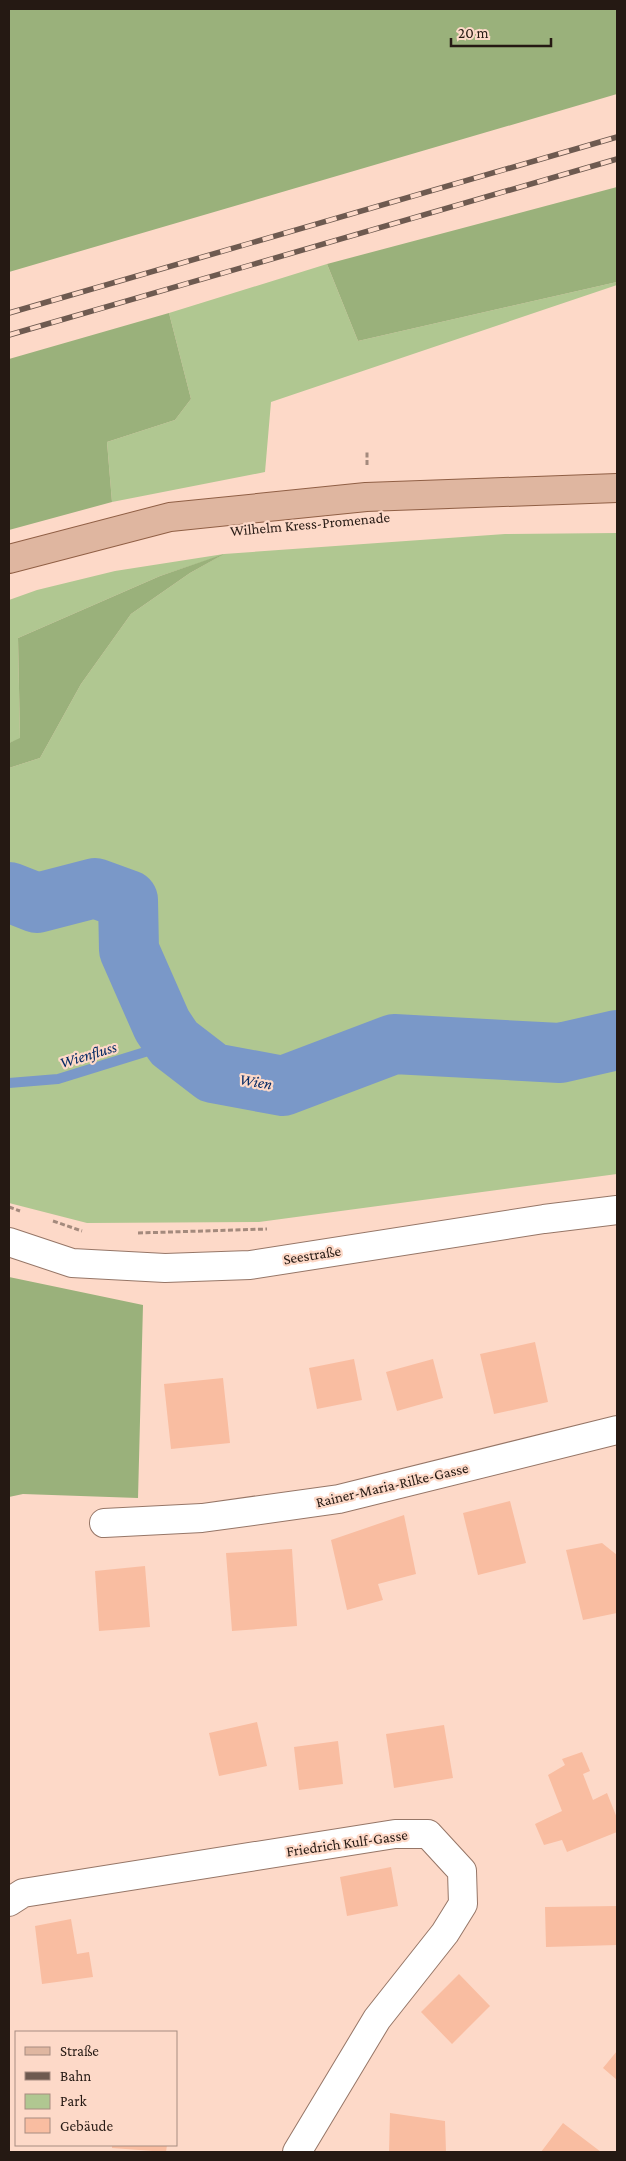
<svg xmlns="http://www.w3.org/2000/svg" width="626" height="2161" viewBox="0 0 626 2161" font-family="'Crimson Pro',serif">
<rect width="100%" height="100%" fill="#fdd9c8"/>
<path fill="#b0c791" d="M327,264L358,341L617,282V285L271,402L265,472L112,502L107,442L175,420L191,399L169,313Z
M617,533V1174L259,1222L87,1223L9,1203V768L40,758L81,684L131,614L190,573L220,556L160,576L18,638L20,739L9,743V600L37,590L115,571L224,554L505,534Z"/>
<path fill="#9ab17b" d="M9,9H617V94L9,272Z
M617,187V282L358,341L327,264Z
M169,313L191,399L175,420L107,442L112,502L9,530V359Z
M224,554L190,573L131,614L81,684L40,758L9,768V743L20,738L18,638L160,576Z
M9,1277L143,1305L138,1498L23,1494L9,1497Z"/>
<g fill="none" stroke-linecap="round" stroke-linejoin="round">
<path stroke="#7a98c8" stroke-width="10" d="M9,1083L58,1079L174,1043"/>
<path stroke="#7a98c8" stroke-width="60" d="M9,892L37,903L95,888L128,900L129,950L162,1025L174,1043L213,1073L283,1086L394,1044L560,1053L617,1040"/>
</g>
<path fill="#f9bda1" d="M535,1342L548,1402L494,1414L480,1354Z
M354,1359L362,1400L317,1409L309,1368Z
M433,1359L443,1398L397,1411L386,1372Z
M223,1378L230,1443L171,1449L164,1384Z
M510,1501L526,1563L478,1575L463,1513Z
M404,1515L416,1574L378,1584L383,1600L347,1610L331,1540Z
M602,1543L617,1555V1613L583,1620L566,1550Z
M292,1549L297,1626L232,1631L226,1553Z
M145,1566L150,1627L99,1631L95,1571Z
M257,1722L267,1766L219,1776L209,1733Z
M444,1725L453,1778L394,1788L386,1734Z
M338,1741L343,1784L299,1790L294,1747Z
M582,1752L590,1771L583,1774L593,1800L607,1793L617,1818V1832L567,1852L562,1840L544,1845L535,1824L562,1811L548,1775L565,1765L562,1759Z
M391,1867L398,1906L347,1916L340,1877Z
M617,1906V1945L546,1947L545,1907Z
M71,1919L77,1954L89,1952L93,1977L42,1984L35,1926Z
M459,1974L490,2006L452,2044L421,2012Z
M617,2051V2080L603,2068Z
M390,2113L445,2121L446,2152H389Z
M563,2123L601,2152H541Z
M112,2145H167L166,2152L112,2148Z"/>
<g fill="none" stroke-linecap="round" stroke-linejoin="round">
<defs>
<path id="minor" d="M9,1242L72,1263L165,1268L250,1265L544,1219L617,1210
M104,1523L202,1518L339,1499L617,1430
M9,1902L23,1893L395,1834H428L462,1871L463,1904L445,1933L377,2019L297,2152"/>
<path id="primary" d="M9,559L170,517L366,497L617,488"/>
</defs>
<use href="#minor" stroke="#967667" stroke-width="30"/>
<use href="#primary" stroke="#905f45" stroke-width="30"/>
<path stroke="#a48a7d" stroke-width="3" stroke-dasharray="5 2.5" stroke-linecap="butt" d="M367,465V451
M9,1207L20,1211
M53,1221L82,1231
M138,1233L267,1229"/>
<use href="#minor" stroke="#fff" stroke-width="28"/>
<use href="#primary" stroke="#dfb6a0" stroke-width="28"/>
<defs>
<path id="rail" d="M9,313L617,137
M9,335L617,159"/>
</defs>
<use href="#rail" stroke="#6e5a50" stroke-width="5.5"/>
<use href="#rail" stroke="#fdd9c8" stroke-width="4" stroke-dasharray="11" stroke-linecap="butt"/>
</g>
<g text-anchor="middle" stroke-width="4.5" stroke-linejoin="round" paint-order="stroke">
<g font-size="15" fill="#251913" stroke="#fdd9c8">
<text transform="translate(310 524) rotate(-5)" y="5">Wilhelm Kress-Promenade</text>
<text transform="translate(312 1255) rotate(-9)" y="5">Seestraße</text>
<text transform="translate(392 1485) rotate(-13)" y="5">Rainer-Maria-Rilke-Gasse</text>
<text transform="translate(347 1843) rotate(-8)" y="5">Friedrich Kulf-Gasse</text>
</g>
<g font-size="16" font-style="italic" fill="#062b65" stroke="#fdd9c8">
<text transform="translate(88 1054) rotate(-17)" y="6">Wienfluss</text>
<text transform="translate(256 1081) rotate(10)" y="6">Wien</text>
</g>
</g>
<rect width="626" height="2161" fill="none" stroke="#251913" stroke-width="20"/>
<rect x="15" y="2031" width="162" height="115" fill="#fdd9c8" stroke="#a78c80"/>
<rect x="25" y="2047" width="25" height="8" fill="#dfb6a0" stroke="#a78c80"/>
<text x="60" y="2056" font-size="15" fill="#251913">Straße</text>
<rect x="25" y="2072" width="25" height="8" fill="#6e5a50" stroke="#a78c80"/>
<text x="60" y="2081" font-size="15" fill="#251913">Bahn</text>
<rect x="25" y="2094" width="25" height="15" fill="#b0c791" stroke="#a78c80"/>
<text x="60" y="2106" font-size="15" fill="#251913">Park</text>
<rect x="25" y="2118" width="25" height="15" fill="#f9bda1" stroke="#a78c80"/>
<text x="60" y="2131" font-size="15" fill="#251913">Gebäude</text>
<path d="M451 38v8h100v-8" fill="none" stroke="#251913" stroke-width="2.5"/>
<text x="458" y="38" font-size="15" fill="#251913" stroke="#fdd9c8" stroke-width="4" paint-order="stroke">20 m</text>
</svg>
